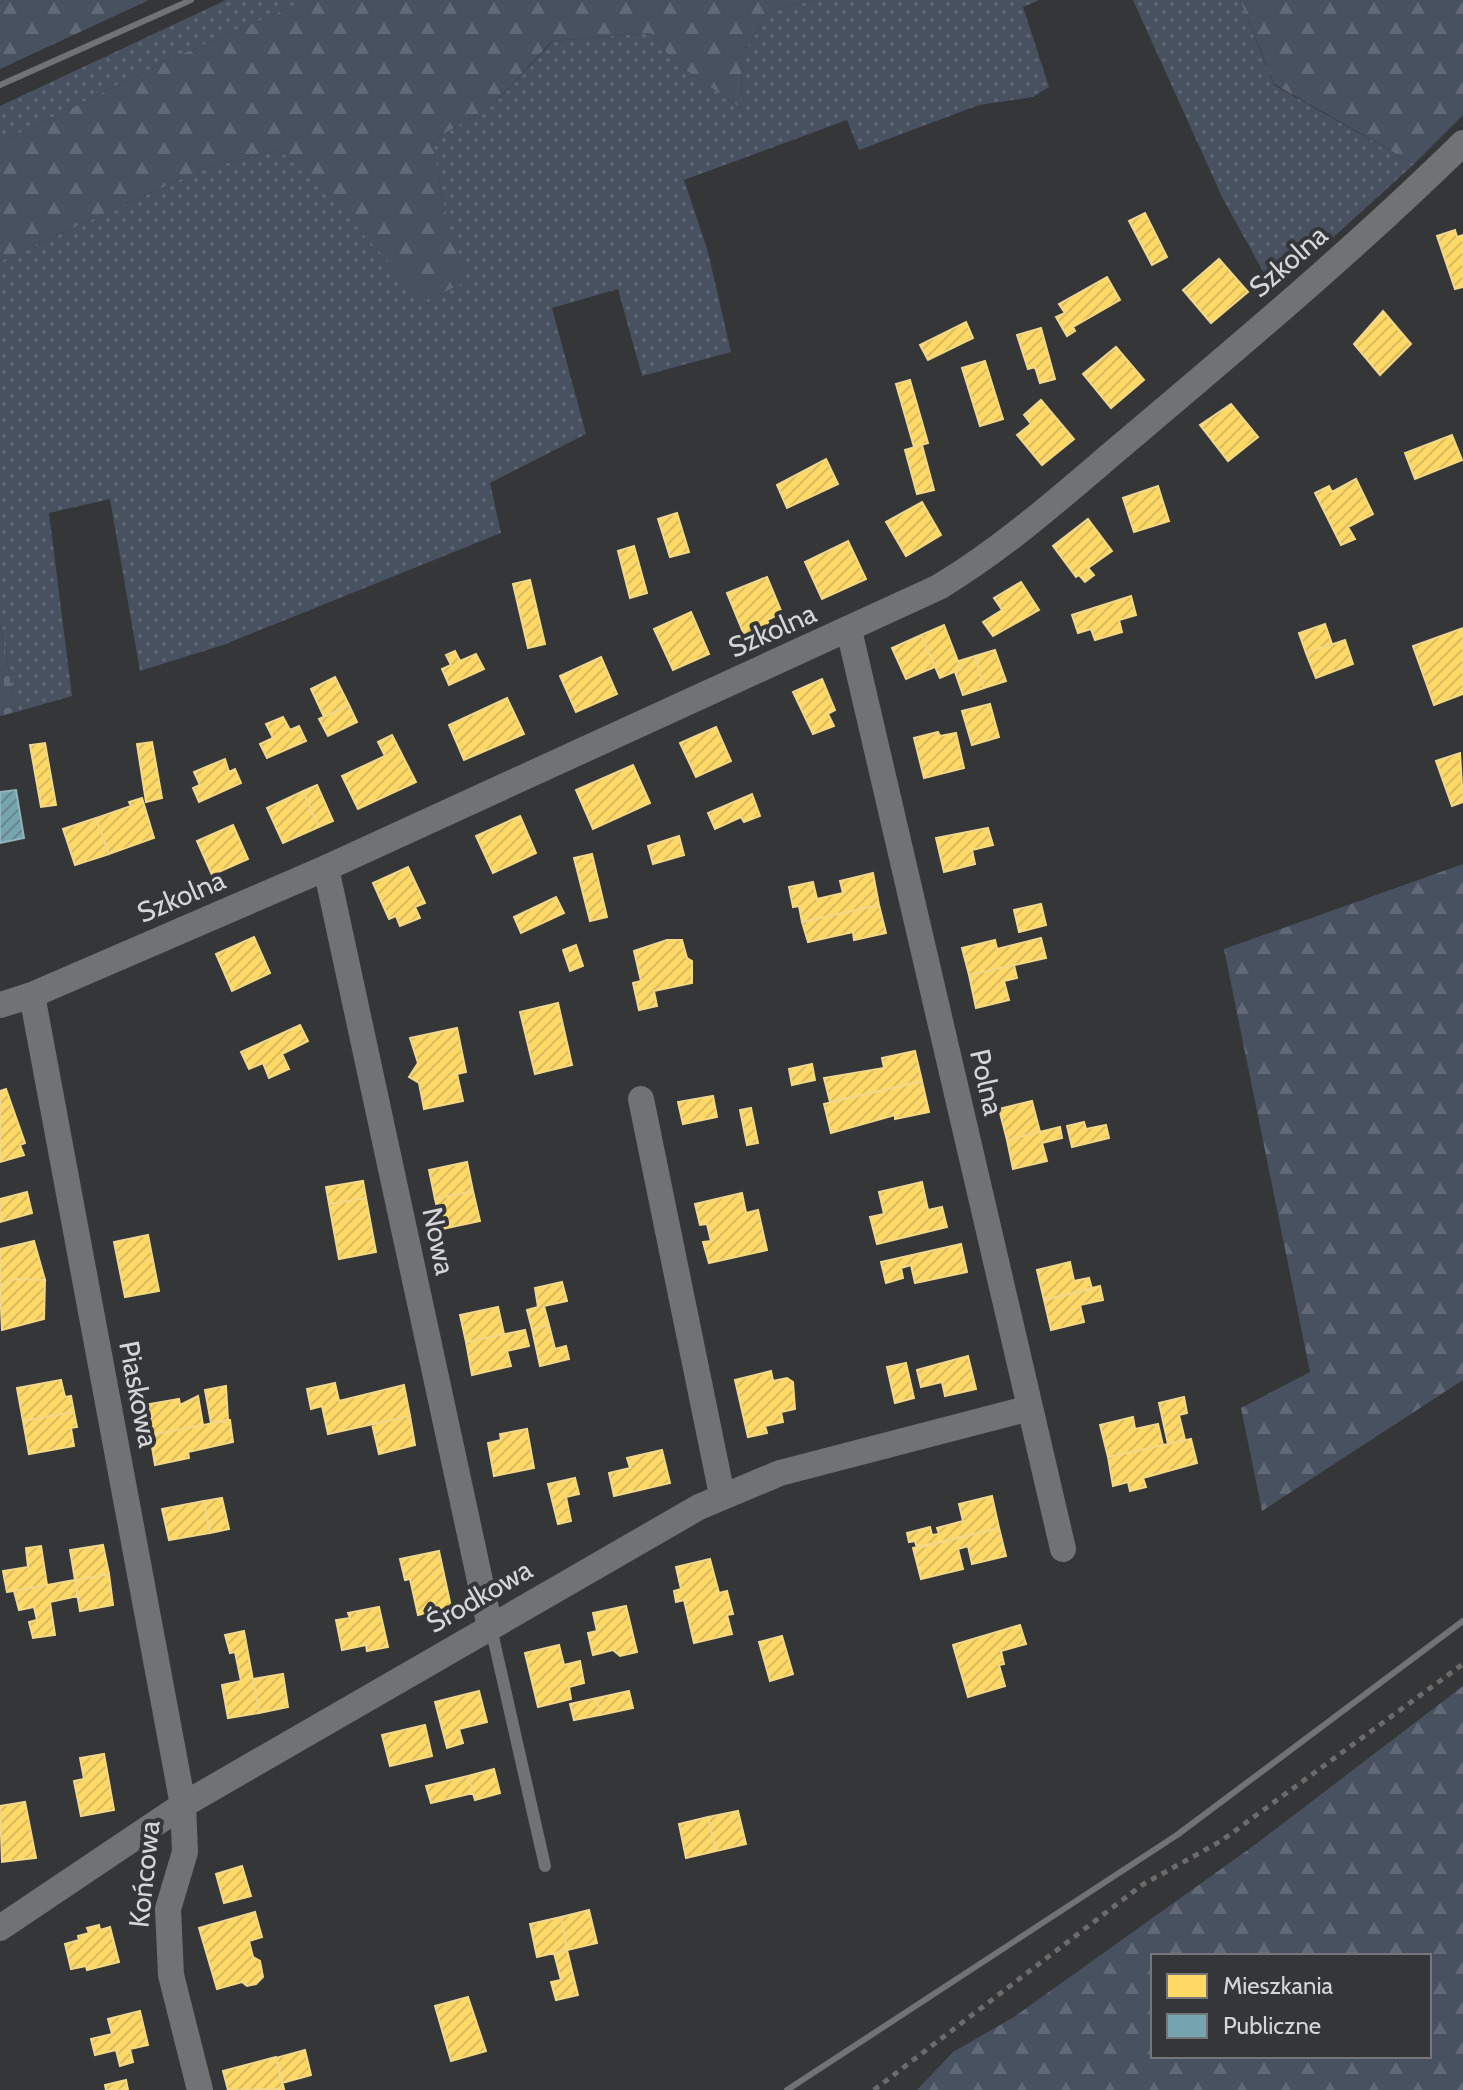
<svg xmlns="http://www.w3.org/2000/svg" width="1463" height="2090" viewBox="0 0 1463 2090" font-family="Cabin,sans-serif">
<defs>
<pattern id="grass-dots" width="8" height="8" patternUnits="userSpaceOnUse" patternTransform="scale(2)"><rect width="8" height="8" fill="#485160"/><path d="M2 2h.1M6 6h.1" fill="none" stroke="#626976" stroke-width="1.8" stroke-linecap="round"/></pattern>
<pattern id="forest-firs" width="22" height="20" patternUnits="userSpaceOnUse" patternTransform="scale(2)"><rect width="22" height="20" fill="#485160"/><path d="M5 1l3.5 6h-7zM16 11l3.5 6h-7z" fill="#626976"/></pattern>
<pattern id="cemetery-stones" width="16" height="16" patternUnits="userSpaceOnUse" patternTransform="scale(2)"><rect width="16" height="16" fill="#485160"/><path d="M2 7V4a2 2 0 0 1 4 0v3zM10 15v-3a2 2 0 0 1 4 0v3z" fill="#626976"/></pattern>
<pattern id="homes-hatch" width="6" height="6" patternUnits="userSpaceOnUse" patternTransform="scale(2)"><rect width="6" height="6" fill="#ffd966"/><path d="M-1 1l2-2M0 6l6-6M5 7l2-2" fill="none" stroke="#d9ba5f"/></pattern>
<pattern id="public-hatch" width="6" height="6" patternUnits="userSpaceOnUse" patternTransform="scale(2)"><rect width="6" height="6" fill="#76a5af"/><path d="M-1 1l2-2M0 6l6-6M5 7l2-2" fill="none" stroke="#66878e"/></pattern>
</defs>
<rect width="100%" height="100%" fill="#353638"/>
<path fill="url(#grass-dots)" d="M226,0H308L182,54L0,143V106Z
M813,0H1039L1023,7L1049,87L1033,97L979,105L859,150L847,120L684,180L708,252L731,352L642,376L618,289L552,308L586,434L490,483L501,533L223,645L140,671L110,499L49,513L72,696L16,712L0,623V261L203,169L280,150L328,195L444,207L432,141L494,104L553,41L650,33L674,62L741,108L742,54L771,11Z
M1133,0H1240L1274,85L1414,164L1274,291L1223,199Z"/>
<path fill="url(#forest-firs)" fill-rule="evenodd" d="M0,0H149L0,69Z
M308,0H813L771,11L742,54L741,108L674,62L650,33L552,41L494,104L432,141L444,207L466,282L424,301L328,195L280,150L203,169L0,261V143L182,54Z
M1240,0H1463V115L1414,164L1274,84Z
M1463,864V1380L1262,1511L1241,1408L1310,1372L1224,949Z
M1463,1686V2090H917L953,2052L1014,2017L1256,1844ZM1153,1956H1429V2056H1153Z"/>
<path fill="url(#cemetery-stones)" d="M0,623L16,712L0,716Z"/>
<path fill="url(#homes-hatch)" stroke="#f2d888" stroke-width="2" d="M1145,213L1167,257L1152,265L1129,221Z
M1455,230L1457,237L1463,235V287L1455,289L1437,236Z
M1219,259L1248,292L1211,323L1183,290Z
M1107,277L1120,300L1073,327L1075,331L1067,336L1056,317L1065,313L1059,304Z
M1383,311L1411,344L1380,375L1354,344Z
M966,322L973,338L928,360L920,345Z
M1041,328L1055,379L1040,383L1035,367L1028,369L1017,335Z
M1116,347L1144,380L1111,408L1083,374Z
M985,361L1003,419L980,426L962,368Z
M910,380L928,443L914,447L896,384Z
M1041,400L1074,439L1042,465L1017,435L1031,424L1024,415Z
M1231,404L1258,437L1228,461L1200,425Z
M1452,435L1462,460L1415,479L1405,453Z
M922,445L934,490L917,494L905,450Z
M826,459L838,484L787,508L777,485Z
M1356,479L1373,514L1348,527L1355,539L1341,545L1315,493L1329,486L1332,492Z
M1158,486L1169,521L1134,532L1123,498Z
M922,502L941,535L906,556L886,522Z
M677,513L689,552L670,557L658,519Z
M1088,519L1112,551L1088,568L1094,575L1085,582L1079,575L1076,577L1053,546Z
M848,541L866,579L822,599L805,562Z
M634,546L647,593L630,598L618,551Z
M767,577L782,613L767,620L770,627L745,637L727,593Z
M530,580L545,644L528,648L513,584Z
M1021,582L1039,610L993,636L983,622L1002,610L994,598Z
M1131,596L1136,615L1119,620L1122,632L1095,640L1091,629L1078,633L1072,615Z
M691,612L709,654L673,670L654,629Z
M1325,624L1332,644L1306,653L1299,633Z
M944,625L961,669L940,678L921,635Z
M1463,628V694L1434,705L1413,646Z
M921,635L935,667L906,679L892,648Z
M1345,640L1353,664L1316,678L1306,653Z
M995,650L1006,681L984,688L975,656Z
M455,651L460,661L476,654L484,669L449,685L442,669L451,665L446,655Z
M975,656L984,688L963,695L955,672L961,669L959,661Z
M601,657L617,694L576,712L560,676Z
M335,677L349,705L324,717L311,689Z
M822,679L835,710L828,714L834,726L813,734L793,692Z
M507,698L524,734L464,760L449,725Z
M990,704L999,737L972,745L962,711Z
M349,705L357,722L328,736L319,719Z
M283,717L290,730L299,726L306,741L267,758L260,744L273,738L266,724Z
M716,727L731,761L696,777L680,743Z
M938,732L940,736L956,733L964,768L924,778L914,738Z
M392,735L416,782L358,809L342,776L385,756L378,742Z
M152,742L162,798L146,802L137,744Z
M45,743L56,805L41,807L30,745Z
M1460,753L1463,802L1452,806L1436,761Z
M225,759L229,772L235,769L241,783L199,802L193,788L200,785L194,772Z
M633,765L650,803L593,829L576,790Z
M317,785L333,821L319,827L303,791Z
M303,791L319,827L283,843L267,808Z
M752,794L760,816L744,822L741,817L715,829L708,813Z
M142,798L154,838L109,854L96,818L131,806L129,802Z
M520,816L536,853L493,873L476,836Z
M96,818L109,854L75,865L63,829Z
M233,825L248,859L212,875L197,841Z
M988,828L993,845L972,850L975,864L944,872L936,838Z
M679,836L684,855L653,864L648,846Z
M592,854L607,917L590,921L574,858Z
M408,867L425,903L415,907L420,918L400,926L396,916L389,919L373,883Z
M873,873L879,905L802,922L799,906L793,907L789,887L813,882L817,899L843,893L840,881Z
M556,897L564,913L521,933L514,917Z
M1041,904L1046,925L1019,932L1014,910Z
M879,905L886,933L854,940L853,932L808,942L802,922Z
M254,937L270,973L232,991L216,954Z
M1041,938L1046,958L969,975L962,948L995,940L997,949Z
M667,940H682L687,958L692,961V983L654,991L657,1006L639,1010L633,983L641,981L634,951Z
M576,945L583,966L570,971L563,950Z
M1014,965L1017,978L1004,981L1009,1000L976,1008L969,975Z
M558,1003L572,1065L535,1074L520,1012Z
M300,1025L308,1041L282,1054L289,1069L269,1078L263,1063L249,1069L241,1052Z
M457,1028L466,1072L457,1074L463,1101L424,1109L419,1083L409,1077L418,1063L410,1038Z
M915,1051L922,1081L830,1102L824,1078L884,1068L882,1058Z
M812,1064L815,1080L792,1085L789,1069Z
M922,1081L929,1112L895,1119V1115L831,1133L824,1104Z
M6,1089L25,1143L20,1145L24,1155L0,1162V1091Z
M713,1096L717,1117L683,1124L678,1102Z
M1032,1101L1040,1132L1007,1140L999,1109Z
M751,1108L758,1143L747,1145L740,1110Z
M1084,1122L1086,1129L1106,1125L1109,1138L1072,1147L1067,1126Z
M1060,1127L1062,1138L1042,1143L1047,1161L1013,1169L1007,1140Z
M467,1162L473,1191L435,1199L429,1170Z
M363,1181L366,1198L329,1204L326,1187Z
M922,1182L928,1210L942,1207L947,1227L877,1244L870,1217L884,1214L879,1192Z
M473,1191L480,1221L442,1229L435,1199Z
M27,1192L32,1213L0,1222V1199Z
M742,1193L746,1213L758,1210L767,1250L709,1263L703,1242L711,1241L707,1224L700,1225L695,1204Z
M366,1198L376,1252L339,1259L329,1204Z
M148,1235L159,1291L125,1297L114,1242Z
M34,1241L45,1280L14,1279L0,1287V1249Z
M961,1244L967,1272L915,1283L911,1265L901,1268L903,1278L886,1283L881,1262Z
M1070,1262L1074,1281L1089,1278L1092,1289L1044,1300L1037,1270Z
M14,1279L45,1280L44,1319L2,1330L0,1287Z
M562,1282L567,1301L544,1306L549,1325L532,1329L527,1310L538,1307L535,1288Z
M1100,1286L1103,1300L1080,1305L1084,1322L1051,1330L1044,1300Z
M498,1307L504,1334L466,1342L460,1315Z
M549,1325L555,1349L566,1346L569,1359L540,1366L532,1329Z
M525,1330L529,1346L507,1351L511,1366L472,1375L466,1342Z
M968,1356L976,1389L945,1396L942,1382L921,1387L917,1370Z
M906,1363L914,1398L895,1403L887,1367Z
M771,1371L773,1381L787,1378L793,1382L795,1409L781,1412L783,1422L765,1426L767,1433L748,1437L735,1380Z
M61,1380L65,1397L71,1396L74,1412L23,1421L17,1388Z
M335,1383L339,1401L404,1385L410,1416L328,1434L322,1406L311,1409L307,1389Z
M226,1386L228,1420L211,1423L205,1390Z
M198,1396L203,1425L150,1435L144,1405L179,1399L180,1405Z
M1184,1397L1187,1413L1179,1415L1185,1440L1168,1444L1159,1403Z
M74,1412L77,1427L71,1428L74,1446L29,1454L23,1421Z
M410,1416L415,1445L379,1454L372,1424Z
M1133,1417L1135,1429L1158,1424L1163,1445L1108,1457L1100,1425Z
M230,1420L233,1442L188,1452L189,1458L155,1465L150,1435Z
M527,1429L534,1468L494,1476L488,1443L501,1440L500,1434Z
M1191,1439L1197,1463L1143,1478L1146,1487L1130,1491L1128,1482L1113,1486L1108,1457Z
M662,1450L670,1483L614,1496L609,1473L630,1468L627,1458Z
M575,1478L579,1494L566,1497L571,1521L558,1524L548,1484Z
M992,1496L999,1528L917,1548L915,1541L909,1542L907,1533L930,1527L932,1535L939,1534L937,1528L963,1521L959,1504Z
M222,1498L229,1529L210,1533L204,1501Z
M204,1501L210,1533L169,1540L162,1509Z
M999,1528L1006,1556L972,1564L968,1546L958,1549L963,1569L921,1579L913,1548Z
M103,1545L109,1574L75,1580L70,1550Z
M41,1546L47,1585L7,1592L3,1571L28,1567L26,1548Z
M439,1551L451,1607L418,1615L410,1579L405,1580L400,1559Z
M710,1559L719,1593L727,1591L733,1614L727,1615L732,1634L694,1643L684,1600L676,1602L674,1591L681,1589L676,1567Z
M109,1574L113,1605L80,1611L75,1580Z
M75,1580L78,1596L50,1602L55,1635L33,1638L29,1622L37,1620L34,1607L19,1610L14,1591Z
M626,1606L637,1652L620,1656L613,1650L593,1655L588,1633L597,1631L593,1613Z
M379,1607L388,1647L367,1651L366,1645L342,1650L336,1620L350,1618L348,1613Z
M1020,1625L1026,1644L1001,1651L1004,1664L999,1665L1005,1686L968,1697L953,1645Z
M244,1631L259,1713L228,1718L222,1685L241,1681L235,1652L230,1653L225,1635Z
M782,1636L793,1674L770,1681L759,1642Z
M559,1645L564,1665L580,1661L584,1683L569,1687L571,1699L538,1707L525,1653Z
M283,1674L288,1707L259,1713L253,1679Z
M479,1691L487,1722L459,1729L463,1743L447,1748L435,1702Z
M629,1691L633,1708L600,1715L597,1698Z
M597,1698L600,1715L574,1720L570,1704Z
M425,1725L432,1756L390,1766L382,1735Z
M104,1754L114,1810L81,1816L74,1781L84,1779L80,1758Z
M494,1769L500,1793L475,1800L468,1776Z
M468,1776L473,1793L431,1803L426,1786Z
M25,1802L36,1858L2,1862L0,1806Z
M738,1811L746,1844L716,1851L708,1817Z
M708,1817L716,1851L686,1858L679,1824Z
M242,1866L251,1896L224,1903L216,1874Z
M589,1910L597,1943L567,1950L561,1917Z
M255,1912L262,1937L249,1941L253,1957L260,1961L263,1977L256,1984L247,1986L242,1982L217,1989L199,1928Z
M561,1917L567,1950L537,1957L530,1924Z
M99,1925L100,1930L110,1927L119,1962L87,1970L86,1966L71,1969L65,1944L79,1940L78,1936L89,1933L87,1928Z
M567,1950L578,1995L556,2000L551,1982L561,1980L554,1953Z
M468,1997L486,2051L451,2061L435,2006Z
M140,2011L148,2045L130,2049L133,2062L120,2066L116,2050L95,2055L91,2039L112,2034L108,2019Z
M305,2050L311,2075L282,2083L276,2058Z
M276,2057L284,2089L228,2090L223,2071Z
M126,2080L128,2090H106L105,2085Z"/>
<path fill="url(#public-hatch)" stroke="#92b4bb" stroke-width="2" d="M16,790L24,838L0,843V792Z"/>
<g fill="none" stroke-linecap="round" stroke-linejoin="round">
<path stroke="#6b6b6c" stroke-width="5" stroke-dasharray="6 6" stroke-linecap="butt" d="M874,2090L1142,1885L1221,1841L1463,1664"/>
<path stroke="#717273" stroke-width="12" d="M491,1628L545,1866"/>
<path stroke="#717273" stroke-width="26" d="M849,630L1063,1549
M326,868L490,1627
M32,995L183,1805L185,1852L168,1909L171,1975L200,2090
M0,1005L32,995L326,868L939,587C1012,543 1074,485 1140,430C1250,337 1360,244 1463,143
M641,1099L722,1495
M0,1928L183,1805L699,1507L780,1473L1030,1408"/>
<path stroke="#717273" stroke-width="6" d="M0,85L191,0
M787,2090L1177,1835L1463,1621"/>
</g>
<g text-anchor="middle" stroke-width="8" stroke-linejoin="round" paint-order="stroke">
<g font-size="28" fill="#d5d6d8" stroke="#343639">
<text transform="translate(1288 261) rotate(-41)" y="10">Szkolna</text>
<text transform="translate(772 630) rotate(-24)" y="10">Szkolna</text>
<text transform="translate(181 896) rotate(-23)" y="10">Szkolna</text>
<text transform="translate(987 1082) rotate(77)" y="10">Polna</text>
<text transform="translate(439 1241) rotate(78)" y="10">Nowa</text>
<text transform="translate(139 1394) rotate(79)" y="10">Piaskowa</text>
<text transform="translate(479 1596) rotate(-30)" y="10">Środkowa</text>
<text transform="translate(144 1874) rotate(-84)" y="10">Końcowa</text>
</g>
</g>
<rect x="1151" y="1954" width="280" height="104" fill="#343639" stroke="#747679" stroke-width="2"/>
<rect x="1167" y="1974" width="40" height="24" fill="#ffd966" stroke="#747679" stroke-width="2"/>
<text x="1223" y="1994" font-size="24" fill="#d5d6d8">Mieszkania</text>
<rect x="1167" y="2014" width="40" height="24" fill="#76a5af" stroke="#747679" stroke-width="2"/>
<text x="1223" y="2034" font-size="24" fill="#d5d6d8">Publiczne</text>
</svg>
